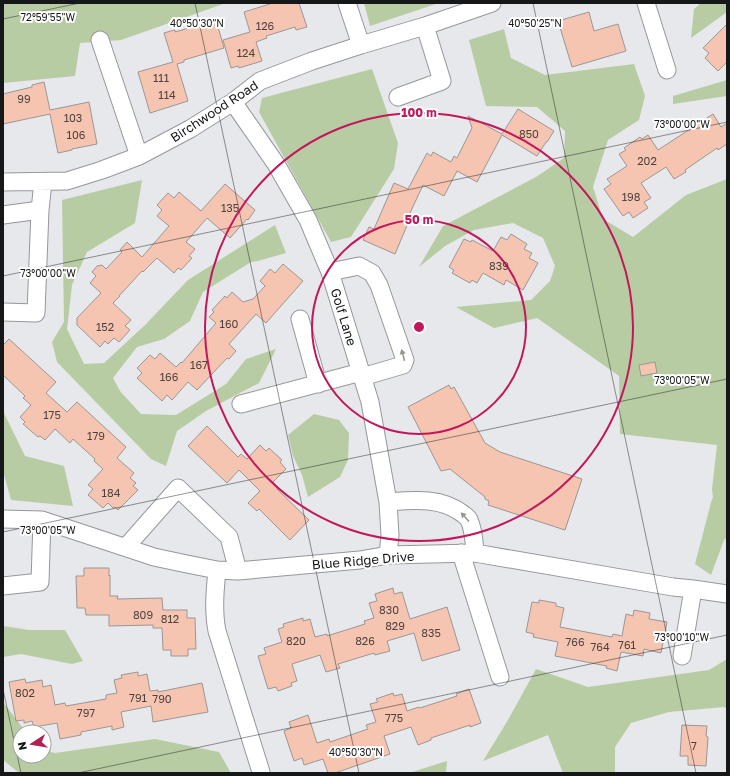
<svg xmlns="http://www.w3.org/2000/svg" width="730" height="776" viewBox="0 0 730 776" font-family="'Golos Text',sans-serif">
<rect width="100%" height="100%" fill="#e6e8ec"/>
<path fill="#b8cca4" d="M3,3H226L121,40L80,43L75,76L3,83Z
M364,3H439L370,26Z
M701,3H727V12L691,38L694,9Z
M504,29L511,58L545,75L634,64L645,96L639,120L608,140L593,187L603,219L633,237L686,195L727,179V537L724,540L711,575L695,564L712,499L713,498L712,489L717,445L620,434L619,376L537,318L494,328L456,307L531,300L550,281L555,266L543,238L513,223L474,230L445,246L419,267L443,226L536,177L564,158L565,131L537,107L486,106L469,40Z
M372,69L398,143L394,169L351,237L331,242L259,112L262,98Z
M727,80V96L673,104V96Z
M142,180L135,223L87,252L72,285L67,329L84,364L104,363L145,325L188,280L275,225L286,253L258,261L251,262L203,292L190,321L164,339L137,347L113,378L120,391L141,414L176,415L226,384L246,359L276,349L259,383L206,411L177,431L166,466L151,459L57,362L52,342L64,322L62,200Z
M3,411L25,456L64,466L73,506L11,500L3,471Z
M314,414L339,420L349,433L348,460L340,477L308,497L302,475L293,456L288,435Z
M3,626L29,630H65L83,661L72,664L21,654L3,657Z
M727,659V709L724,707L669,712L631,723L615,747V773H563L548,735L483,761L508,720L536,669L588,687L709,670Z
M3,702L26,732H20V756H44V750L55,753L155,739L219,752L231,773H19L3,760Z
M447,761L446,773H409Z"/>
<path fill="#f6c5b1" stroke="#9b9694" d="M273,3H299L307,27L296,30L295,27L266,36L267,38L256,42L262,61L239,68L238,66L231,68L223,40L250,32L244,12Z
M589,12L594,31L618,24L626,51L572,67L558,21Z
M216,20L224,48L184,60V62L177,64L188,101L150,113L138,72L173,62L164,33L174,30H175V32Z
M727,24V62L718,71L705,58L709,53L703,48Z
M44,82L50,110L89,102L97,144L72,149V150L58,153L50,114L3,124V94L32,87V85Z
M518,109L554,131L547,142H546L537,156L502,135L477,182L457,171L444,196L423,185L410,213L411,216L395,254L363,240L369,227L374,229L394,183L408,189L427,153L431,156L433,152L451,162L454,156L457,158L472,128L468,116L502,134Z
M713,114L721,127L727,123V144L718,150L717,148L685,170L686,172L674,179L666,167L641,183L651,198L644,202L648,208L633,218L629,212L623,216L604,189L611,184L607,179L627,166L619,154L626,150L624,148L640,137L642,139L648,135L658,150Z
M225,184L255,210L248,220L247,219L230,238L207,218L186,242L195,249L189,256L192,258L181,270L178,268L174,273L157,258L143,272L142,271L119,296H120L113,303L131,320L125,326L130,330L119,342L114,338L108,344L105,341L100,347L77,325V318L101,293L90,283L96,276L92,272L97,266L102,265L106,269L122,252L120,250L127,242L142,257L169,226L157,216L162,210L157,205L168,193L174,198L179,192L201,211Z
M511,234L527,244L524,249L532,253L529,258L538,263L523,290L506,280L504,285L483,273L477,283L472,280L470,283L452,273L454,270L449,267L464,239L471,242L472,240L493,251L501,237L507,240Z
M283,264L303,281L266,323L256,314L229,344L236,351L229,359L227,358L197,390L188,382L172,400L167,395L162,401L137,378L142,373L137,368L150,355L155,359L160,353L176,367L181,362L182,363L216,323L209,317L214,312L212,310L225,296L227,298L232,292L243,302L253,299L265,286L260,281L270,269L275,273Z
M9,339L56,382L46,393L67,412L77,402L126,447L117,458L134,473L130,478L136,483L133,486L138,490L118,510L115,507L113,508L108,503L103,508L88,495L93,489L88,485L103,469L94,461L95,459L73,439L70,443L55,429L45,440L40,436L38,437L23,424L25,422L20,417L31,405L23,398L25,396L3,375V345Z
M655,362L657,373L641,376L639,365Z
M449,385L451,389L454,387L485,443L500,452L582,479L565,530L488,505L489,501L485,499V497L450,469L441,471L408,407Z
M207,426L238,457L241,454L247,459L260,445L266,451L269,448L282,460L280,462L286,469L273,482L278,488L277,489L309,520L290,540L259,509L257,511L248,503L260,491L239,470L227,483L188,446Z
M84,568H109V576L110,575V596H118L117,599L162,598L163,610H187V618H195L196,649H188V656H171V650H163L162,628H153V625L109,626V615H86L85,608H77L76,576H84Z
M393,588L394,594L402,592L410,619L447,607L460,650L422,661L414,633L387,641L390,651L375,655L374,653L338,664L340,668L326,672L320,655L292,664L297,681L291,683L292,686L278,691L276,687L268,689L258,656L266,654L264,648L282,642L278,629L284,627L283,624L303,618V621L310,619L315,637L327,634V636L365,624L364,621L374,618L369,603L377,601L375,594Z
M539,600L556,603V606L564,608L560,627L612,637L613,634L622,636L626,614L633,616L634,610L650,613L649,619L667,622L661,653L644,649L643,656L621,652L617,671L606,668L607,666L555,656L558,642L533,637L534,634L526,632L532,602L539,603Z
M138,672V676L147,674L150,691L158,690V692L202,683L208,712L153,722L151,706L121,712L124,727L112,730V726L81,732V735L60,739L57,723L34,727L32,721L24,723V720L16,721L9,682L25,679L26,683L42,680L43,687L51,685L55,705L65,703L66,706L106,699V695L117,693L114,680L122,678L121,675Z
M469,689L481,723L470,727V725L431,738V740L418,745L411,727L384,736L390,754L335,773H328L323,759L304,765L302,758L294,761L284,731L291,728L289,722L308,715L317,743L329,739L330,742L368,729L366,725L376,722L370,704L378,702L376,699L393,693L394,696L402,694L407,711L419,707L420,708L457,696L456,694Z
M682,725L707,726L706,736L708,737L706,766L688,765V756H680Z"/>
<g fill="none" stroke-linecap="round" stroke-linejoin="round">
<defs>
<path id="street" d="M347,3L361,45
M646,3L667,70
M100,40L139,156
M398,97L442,81L425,26
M233,102L276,164L308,220L330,272L370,402L388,502L390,535L388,555
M3,182L67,181L102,170L139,156L190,129L233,102L260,81L312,61L361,45L425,26L492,3
M40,210L43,182
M3,215L40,210L36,313L3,312
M330,272L359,266L372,273L379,285L405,360L403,365L362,377
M300,319L318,384
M241,404L361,372
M388,502C413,500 442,497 463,514C465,516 468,517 469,520C474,530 474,542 475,553
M3,519L42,520L154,557L182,563L217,570L238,571L360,560L388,555L475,553L673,587L693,589L727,594
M126,547L178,488L229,537L238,571
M461,553L500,677
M217,570C215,590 213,611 217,631L261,772
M3,586L40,582L42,520
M682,656L693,589"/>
</defs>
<use href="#street" stroke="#95979b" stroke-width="19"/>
<use href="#street" stroke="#fff" stroke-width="17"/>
</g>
<defs><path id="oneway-solid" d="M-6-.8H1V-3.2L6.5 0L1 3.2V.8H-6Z"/></defs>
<g fill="#969797">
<use href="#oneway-solid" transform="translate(403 355) rotate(-104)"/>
<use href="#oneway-solid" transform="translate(465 517) rotate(-132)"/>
</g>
<path fill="none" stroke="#161718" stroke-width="1" stroke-opacity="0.45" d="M195,3L359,773M533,3L696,773M3,19L80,3M3,276L727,122M3,532L727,379M3,689L21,773M78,773L727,635"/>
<g fill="none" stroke="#c2185b" stroke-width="2">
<circle cx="419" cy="327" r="107"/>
<circle cx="419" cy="327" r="214"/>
</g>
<g text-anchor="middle" stroke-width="4" stroke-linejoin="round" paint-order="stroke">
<g font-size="11" fill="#4e423e">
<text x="265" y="30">126</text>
<text x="246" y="57">124</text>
<text x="161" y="82">111</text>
<text x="167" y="99">114</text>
<text x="24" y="103">99</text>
<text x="73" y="122">103</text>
<text x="529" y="138">850</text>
<text x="76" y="139">106</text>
<text x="647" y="165">202</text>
<text x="631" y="201">198</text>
<text x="230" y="212">135</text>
<text x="499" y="270">839</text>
<text x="229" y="328">160</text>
<text x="105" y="331">152</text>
<text x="199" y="369">167</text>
<text x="169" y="381">166</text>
<text x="52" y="419">175</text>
<text x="96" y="440">179</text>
<text x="111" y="497">184</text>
<text x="389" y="614">830</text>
<text x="143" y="619">809</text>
<text x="170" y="623">812</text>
<text x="395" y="630">829</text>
<text x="431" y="637">835</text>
<text x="296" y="645">820</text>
<text x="365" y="645">826</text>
<text x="575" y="646">766</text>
<text x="627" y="649">761</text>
<text x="600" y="651">764</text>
<text x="25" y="697">802</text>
<text x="138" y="702">791</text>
<text x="162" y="703">790</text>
<text x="86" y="717">797</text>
<text x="394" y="722">775</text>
<text x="694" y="750">7</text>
</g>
<g font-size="13" fill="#161718" stroke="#fff">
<text transform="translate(214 111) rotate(-33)" y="5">Birchwood Road</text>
<text transform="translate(344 317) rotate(73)" y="5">Golf Lane</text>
<text transform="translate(363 560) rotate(-5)" y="5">Blue Ridge Drive</text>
</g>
</g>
<g font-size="10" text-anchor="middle" fill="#161718" stroke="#fff" stroke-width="4" stroke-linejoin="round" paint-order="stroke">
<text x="48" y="21">72°59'55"W</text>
<text x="197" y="27">40°50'30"N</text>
<text x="535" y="27">40°50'25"N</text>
<text x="682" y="128">73°00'00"W</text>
<text x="48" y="277">73°00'00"W</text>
<text x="682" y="384">73°00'05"W</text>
<text x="48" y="534">73°00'05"W</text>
<text x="682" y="641">73°00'10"W</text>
<text x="356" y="756">40°50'30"N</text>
</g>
<circle cx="419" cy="327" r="6" fill="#c2185b" stroke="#fff" stroke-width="2"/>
<g font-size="12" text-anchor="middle" font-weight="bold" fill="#c2185b" stroke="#fff" stroke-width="4" stroke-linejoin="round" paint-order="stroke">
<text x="419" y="117">100 m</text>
<text x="419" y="224">50 m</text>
</g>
<rect width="730" height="776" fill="none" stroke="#161718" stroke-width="8"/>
<g transform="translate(32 744) rotate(258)"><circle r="19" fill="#ffffff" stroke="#a2a2a3"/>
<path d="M0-3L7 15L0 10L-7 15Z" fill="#b12153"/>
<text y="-6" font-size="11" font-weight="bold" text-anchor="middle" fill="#161718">N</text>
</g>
</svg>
